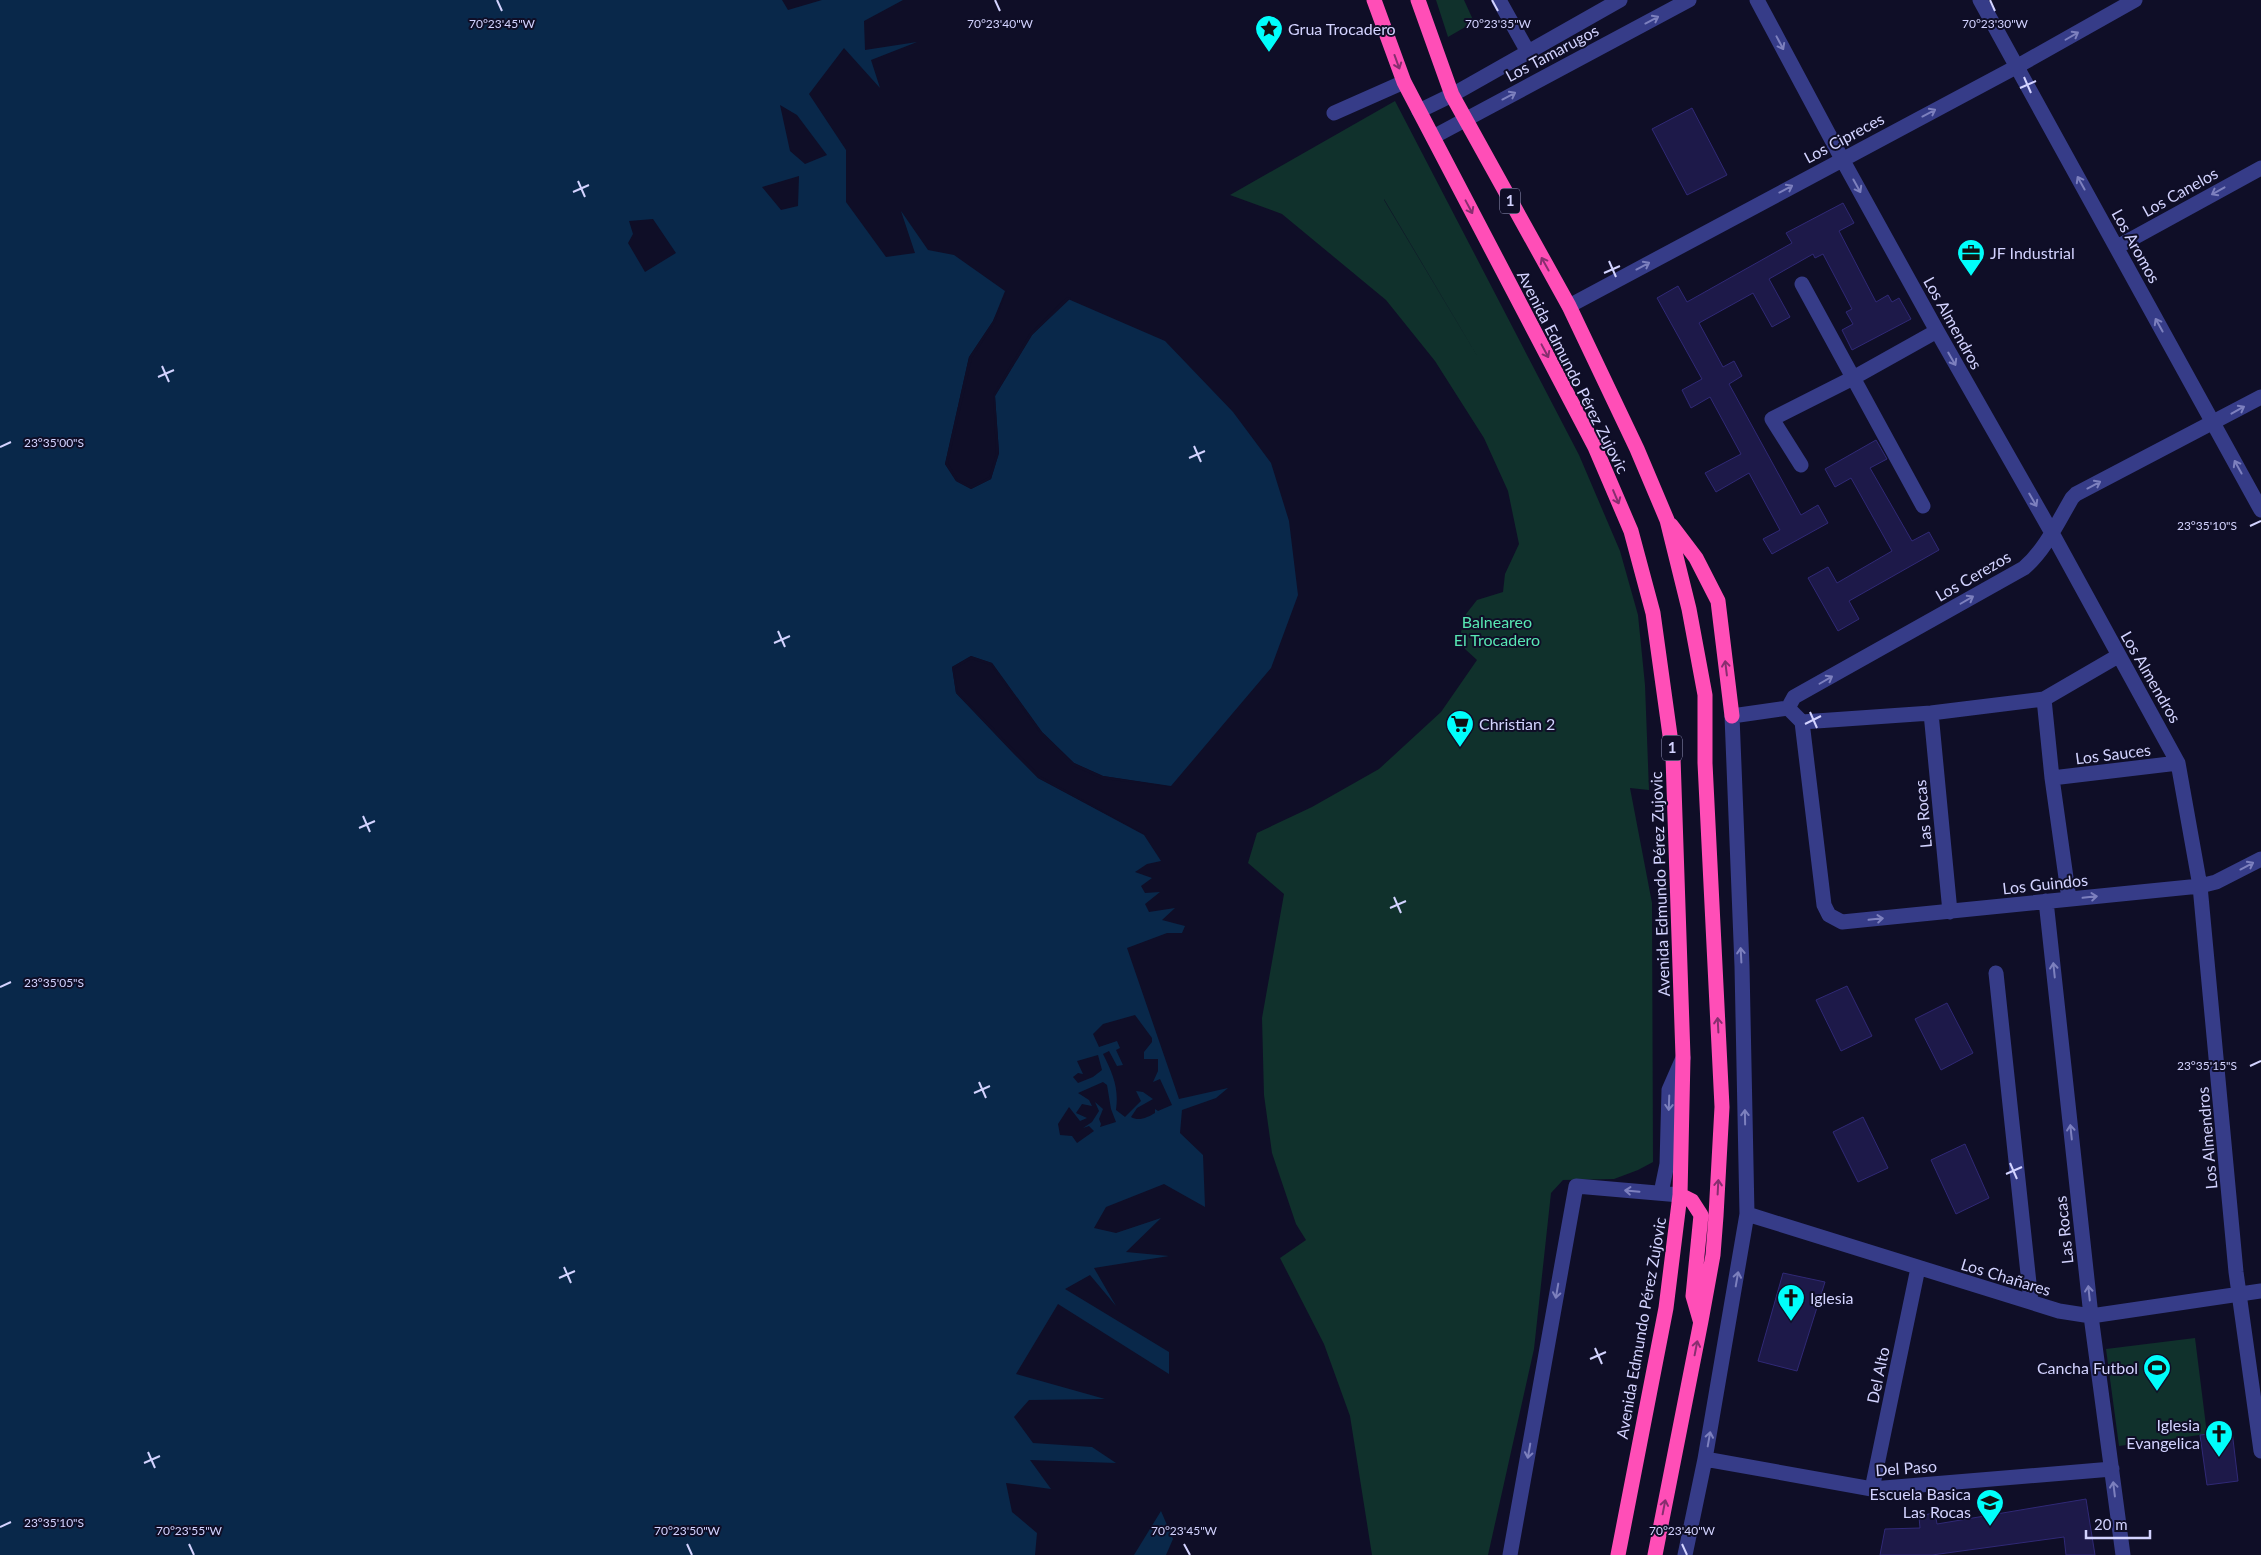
<svg xmlns="http://www.w3.org/2000/svg" width="2261" height="1555" viewBox="0 0 2261 1555" font-family="Lato,sans-serif">
<rect width="100%" height="100%" fill="#0f0e27"/>
<path fill="#10312c" fill-rule="evenodd" d="M1436,0H1464L1474,22L1448,37Z
M1395,101L1579,455L1620,551L1638,615L1645,685L1649,790L1630,788L1652,903L1653,1162L1638,1170L1614,1179L1563,1180L1551,1193L1534,1349L1488,1555H1372L1350,1416L1324,1344L1280,1258L1306,1240L1296,1224L1272,1153L1264,1095L1262,1018L1284,894L1248,863L1257,833L1312,807L1379,769L1441,712L1477,660L1465,649L1461,632L1466,614L1477,600L1503,592L1505,574L1519,544L1508,491L1484,438L1435,361L1386,300L1282,214L1230,195ZM1384,199L1482,364L1384,200Z
M2195,1338L2207,1434L2119,1446L2106,1349Z"/>
<path fill="#09284a" fill-rule="evenodd" d="M0,0H782L788,10L822,0H903L864,21L865,50L917,42L871,60L880,88L844,48L809,94L846,150V202L886,257L915,253L901,211L928,250L954,255L1005,291L993,321L969,357L945,464L956,481L971,489L991,479L999,453L995,396L1032,335L1068,299L1165,341L1233,412L1271,463L1289,521L1298,595L1271,668L1171,786L1103,776L1074,763L1042,732L992,663L971,656L952,667L956,693L1038,778L1144,835L1161,861L1147,864L1135,872L1152,878L1141,886L1145,893L1160,892L1145,904L1149,912L1175,908L1162,920L1185,926L1182,933H1167L1127,948L1179,1099L1228,1088L1216,1098L1182,1110L1180,1133L1203,1155L1205,1207L1164,1184L1106,1207L1094,1228L1116,1233L1161,1218L1126,1252L1169,1256L1094,1268L1116,1306L1090,1275L1065,1289L1169,1352V1374L1058,1304L1016,1374L1105,1399L1029,1400L1014,1417L1033,1443L1092,1447L1116,1463L1030,1460L1051,1489L1006,1483L1012,1512L1037,1533L1035,1555H0ZM780,105L797,115L827,155L805,164L790,151ZM799,176L798,206L781,210L762,187ZM653,219L676,253L645,272L628,243L633,234L629,221ZM1135,1015L1152,1038V1042L1144,1052V1059H1158V1071L1153,1082L1160,1079L1172,1105L1158,1111L1155,1109V1113C1148,1117 1139,1122 1131,1117L1137,1108L1153,1099L1143,1092L1136,1091L1141,1101L1125,1117L1116,1110C1119,1088 1113,1074 1103,1054L1109,1051L1117,1066L1123,1065L1116,1050L1120,1048L1117,1041L1099,1047L1093,1034L1103,1024ZM1098,1055L1102,1070L1093,1077L1078,1083L1073,1077L1078,1073L1083,1074L1077,1061ZM1103,1082L1107,1085L1111,1109L1116,1122L1100,1127L1101,1124L1099,1119L1103,1109L1095,1102L1099,1111L1092,1122L1083,1128L1089,1126L1094,1131L1077,1143L1072,1136L1060,1135L1058,1124L1069,1107L1080,1121L1087,1118L1076,1113L1082,1104L1092,1106L1089,1100L1078,1093Z
M1161,1511L1173,1539L1166,1555H1134Z"/>
<path fill="#0f0e27" d="M1007,290L995,322L972,358L948,463L958,480L971,486L989,477L996,453L993,395L1030,333L1067,297L1071,298L1032,335L995,396L999,453L991,479L971,489L956,481L945,464L969,357L993,321Z
M971,656L992,663L1042,732L1074,763L1103,776L1173,787L1103,779L1073,766L1040,733L991,665L971,659L954,669L958,692L1040,776L1148,836L1038,778L1012,752L956,693L952,667Z"/>
<path fill="#1d1949" stroke="#302976" d="M1692,108L1727,175L1687,195L1652,129Z
M1843,203L1854,223L1839,231L1876,302L1888,295L1892,302L1899,298L1911,319L1852,350L1842,330L1853,324L1846,312L1852,309L1823,254L1815,258L1813,254L1769,279L1790,317L1772,327L1753,293L1699,323L1723,367L1734,361L1742,376L1729,384L1801,515L1818,505L1828,523L1772,554L1763,539L1780,530L1749,473L1716,492L1705,473L1741,454L1710,397L1691,408L1682,390L1702,379L1657,298L1678,286L1687,302L1792,243L1786,233Z
M1876,440L1887,459L1870,468L1912,541L1929,532L1939,550L1849,601L1859,619L1838,631L1808,578L1828,567L1837,583L1892,551L1851,478L1835,487L1825,469Z
M1847,986L1872,1036L1841,1051L1816,1000Z
M1947,1003L1973,1053L1941,1070L1915,1019Z
M1863,1117L1888,1168L1858,1182L1833,1132Z
M1965,1144L1989,1198L1956,1214L1931,1160Z
M1783,1273L1825,1282L1797,1371L1758,1361Z
M2232,1431L2238,1481L2207,1485L2200,1435Z
M2086,1499L2095,1555H2066L2064,1537L1932,1555H1880L1885,1529L1920,1528L1919,1517L1935,1512L1937,1524Z"/>
<g fill="none" stroke-linecap="round" stroke-linejoin="round">
<path stroke="#363c88" stroke-width="15" d="M1499,0L1528,52
M1757,0L1842,159L1937,331L2052,533L2178,763L2200,886L2236,1272L2261,1451
M1980,0L2261,510
M1419,111L1452,95L1620,0
M1334,113L1404,82
M1433,137L1689,0
M2117,247L2261,168
M1802,284L1923,506
M1569,306L2016,67L2135,0
M1801,465L1772,419L1853,378L1937,331
M2044,699L2052,778L2069,899
M1788,708L1794,697L2024,568C2045,550 2058,522 2072,498L2076,494L2261,397
M1931,713L1950,912
M1802,722L1824,905L1829,915L1842,922L2200,886L2216,882L2261,859
M2052,778L2178,763
M2046,901L2091,1316L2123,1555
M1996,973L2031,1302
M1661,1193L1667,1164L1669,1090L1683,1058
M1747,1214L2059,1311L2091,1316L2261,1291
M1705,1459L1872,1489L2112,1469
M1872,1489L1918,1268
M1510,1555L1576,1186L1680,1195
M1685,1555L1705,1459L1747,1214L1742,966L1732,716L1788,708L1802,722L1931,713L2044,699L2118,656"/>
<path stroke="#ff4eb7" stroke-width="15" d="M1374,0L1404,82L1595,447L1631,531L1653,613L1673,757L1683,1057L1680,1195L1666,1308L1618,1555
M1418,0L1452,95L1569,306L1637,449L1667,520L1689,609L1705,695V763L1722,1107L1716,1216L1713,1255L1701,1321L1655,1555
M1671,525L1696,558L1718,601L1732,716
M1680,1195L1692,1201L1701,1215L1693,1296L1700,1320"/>
</g>
<defs><path id="oneway-shaft" d="M-6 0H5M1.5-3L5.5 0L1.5 3" fill="none" stroke-width="1.6" stroke-linecap="round" stroke-linejoin="round" transform="scale(1.25)"/></defs>
<g stroke="#7d80be">
<use href="#oneway-shaft" transform="translate(1652 20) rotate(-28)"/>
<use href="#oneway-shaft" transform="translate(2072 36) rotate(-30)"/>
<use href="#oneway-shaft" transform="translate(1780 43) rotate(62)"/>
<use href="#oneway-shaft" transform="translate(1509 96) rotate(-28)"/>
<use href="#oneway-shaft" transform="translate(1929 113) rotate(-28)"/>
<use href="#oneway-shaft" transform="translate(2081 183) rotate(-119)"/>
<use href="#oneway-shaft" transform="translate(1857 186) rotate(61)"/>
<use href="#oneway-shaft" transform="translate(1786 189) rotate(-28)"/>
<use href="#oneway-shaft" transform="translate(2218 191) rotate(151)"/>
<use href="#oneway-shaft" transform="translate(1643 266) rotate(-28)"/>
<use href="#oneway-shaft" transform="translate(2159 325) rotate(-119)"/>
<use href="#oneway-shaft" transform="translate(1952 359) rotate(60)"/>
<use href="#oneway-shaft" transform="translate(2238 410) rotate(-29)"/>
<use href="#oneway-shaft" transform="translate(2238 467) rotate(-119)"/>
<use href="#oneway-shaft" transform="translate(2094 485) rotate(-28)"/>
<use href="#oneway-shaft" transform="translate(2033 500) rotate(60)"/>
<use href="#oneway-shaft" transform="translate(1967 600) rotate(-30)"/>
<use href="#oneway-shaft" transform="translate(1826 680) rotate(-30)"/>
<use href="#oneway-shaft" transform="translate(2247 866) rotate(-28)"/>
<use href="#oneway-shaft" transform="translate(2090 897) rotate(-6)"/>
<use href="#oneway-shaft" transform="translate(1876 919) rotate(-6)"/>
<use href="#oneway-shaft" transform="translate(1741 955) rotate(-93)"/>
<use href="#oneway-shaft" transform="translate(2054 970) rotate(-96)"/>
<use href="#oneway-shaft" transform="translate(1669 1103) rotate(92)"/>
<use href="#oneway-shaft" transform="translate(1745 1117) rotate(-91)"/>
<use href="#oneway-shaft" transform="translate(2071 1132) rotate(-96)"/>
<use href="#oneway-shaft" transform="translate(1632 1191) rotate(-175)"/>
<use href="#oneway-shaft" transform="translate(1737 1279) rotate(-80)"/>
<use href="#oneway-shaft" transform="translate(1557 1291) rotate(100)"/>
<use href="#oneway-shaft" transform="translate(2089 1293) rotate(-96)"/>
<use href="#oneway-shaft" transform="translate(1709 1439) rotate(-80)"/>
<use href="#oneway-shaft" transform="translate(1529 1451) rotate(100)"/>
<use href="#oneway-shaft" transform="translate(2114 1489) rotate(-97)"/>
</g>
<g stroke="#872e6f">
<use href="#oneway-shaft" transform="translate(1397 62) rotate(70)"/>
<use href="#oneway-shaft" transform="translate(1469 207) rotate(62)"/>
<use href="#oneway-shaft" transform="translate(1545 264) rotate(-119)"/>
<use href="#oneway-shaft" transform="translate(1545 351) rotate(62)"/>
<use href="#oneway-shaft" transform="translate(1616 497) rotate(67)"/>
<use href="#oneway-shaft" transform="translate(1726 668) rotate(-97)"/>
<use href="#oneway-shaft" transform="translate(1718 1025) rotate(-93)"/>
<use href="#oneway-shaft" transform="translate(1718 1187) rotate(-87)"/>
<use href="#oneway-shaft" transform="translate(1696 1348) rotate(-79)"/>
<use href="#oneway-shaft" transform="translate(1664 1507) rotate(-79)"/>
</g>
<path fill="none" stroke="#d3d3ff" stroke-width="2" d="M497,0L502,11M995,0L1000,11M1492,0L1498,11M1990,0L1995,11M2024,77L2031,93M2020,88L2036,81M578,181L585,197M573,192L589,185M1609,261L1616,277M1604,273L1620,266M162,366L169,382M158,377L174,370M1194,446L1201,462M0,447L11,442M1189,458L1205,451M2250,526L2261,521M778,631L785,647M774,643L790,636M1810,712L1817,728M1805,724L1821,716M363,816L370,832M359,828L375,821M1394,897L1401,913M1390,908L1406,901M0,987L11,982M2250,1066L2261,1061M979,1082L986,1098M974,1093L990,1086M2010,1163L2017,1179M2006,1174L2022,1167M564,1267L571,1283M559,1278L575,1271M1595,1348L1602,1364M1590,1359L1606,1352M148,1452L155,1468M144,1463L160,1456M0,1527L11,1522M189,1544L194,1555M687,1544L692,1555M1184,1544L1190,1555M1682,1544L1687,1555"/>
<defs>
<symbol id="sight-pin" viewBox="-11 -11 22 30"><path d="M0 17L-7.5 6A9.5 9.5 0 1 1 7.5 6Z" fill="#00fefb" stroke="#0f0e27"/><path d="M0-6L1.8-2.2L6-1.7L2.9 1.2L3.7 5.4L0 3.3L-3.7 5.4L-2.9 1.2L-6-1.7L-1.8-2.2Z" fill="#111"/></symbol>
<symbol id="office-pin" viewBox="-11 -11 22 30"><path d="M0 17L-7.5 6A9.5 9.5 0 1 1 7.5 6Z" fill="#00fefb" stroke="#0f0e27"/><path d="M-6-3h4V-5.5h4V-3h4V5H-6ZM-1-4.5V-3h2v-1.5ZM-6 0V1H6V0Z" fill="#111"/></symbol>
<symbol id="supermarket-pin" viewBox="-11 -11 22 30"><path d="M0 17L-7.5 6A9.5 9.5 0 1 1 7.5 6Z" fill="#00fefb" stroke="#0f0e27"/><path d="M-6-5.5h2.5l.6 2H6L4.5 2H-2.5L-4.4-4H-6ZM-1.5 3.2a1.3 1.3 0 1 0 .1 0ZM3 3.2a1.3 1.3 0 1 0 .1 0Z" fill="#111"/></symbol>
<symbol id="church-pin" viewBox="-11 -11 22 30"><path d="M0 17L-7.5 6A9.5 9.5 0 1 1 7.5 6Z" fill="#00fefb" stroke="#0f0e27"/><path d="M-1.2-6h2.4v3.5h3.3v2.4h-3.3V6h-2.4V-.1h-3.3v-2.4h3.3Z" fill="#111"/></symbol>
<symbol id="stadium-pin" viewBox="-11 -11 22 30"><path d="M0 17L-7.5 6A9.5 9.5 0 1 1 7.5 6Z" fill="#00fefb" stroke="#0f0e27"/><path d="M0-5a6.5 5 0 1 0 0 10a6.5 5 0 1 0 0-10ZM-3.5-1.8h7v3.6h-7Z" fill="#111"/></symbol>
<symbol id="school-pin" viewBox="-11 -11 22 30"><path d="M0 17L-7.5 6A9.5 9.5 0 1 1 7.5 6Z" fill="#00fefb" stroke="#0f0e27"/><path d="M0-5L7-2L0 1L-7-2ZM-4 1L0 2.5L4 1V4Q0 6-4 4Z" fill="#111"/></symbol>
</defs>
<g fill-rule="evenodd">
<use href="#sight-pin" x="1253" y="13" width="32" height="43"/>
<use href="#office-pin" x="1955" y="237" width="32" height="43"/>
<use href="#supermarket-pin" x="1444" y="708" width="32" height="43"/>
<use href="#church-pin" x="1775" y="1282" width="32" height="43"/>
<use href="#stadium-pin" x="2141" y="1352" width="32" height="43"/>
<use href="#church-pin" x="2203" y="1418" width="32" height="43"/>
<use href="#school-pin" x="1974" y="1487" width="32" height="43"/>
</g>
<g text-anchor="middle" stroke-width="4" stroke-linejoin="round" paint-order="stroke">
<g fill="#0f0e27" stroke="#9898be" stroke-width="1">
<rect x="1500" y="188.5" width="20" height="25" rx="4"/>
<rect x="1662" y="735.5" width="20" height="25" rx="4"/>
</g>
<g font-size="15" font-weight="bold" fill="#d3d3ff">
<text x="1510" y="206">1</text>
<text x="1672" y="753">1</text>
</g>
<g font-size="16" fill="#d3d3ff" stroke="#0f0e27" text-anchor="start">
<text x="1288" y="35">Grua Trocadero</text>
<text x="1990" y="259">JF Industrial</text>
<text x="1479" y="730">Christian 2</text>
<text x="1810" y="1304">Iglesia</text>
<text x="2138" y="1374" text-anchor="end">Cancha Futbol</text>
<text x="2200" y="1431" text-anchor="end">Iglesia<tspan x="2200" dy="18">Evangelica</tspan></text>
<text x="1971" y="1500" text-anchor="end">Escuela Basica<tspan x="1971" dy="18">Las Rocas</tspan></text>
</g>
<g font-size="16" fill="#d3d3ff" stroke="#0f0e27">
<text transform="translate(1552 53) rotate(-28)" y="6">Los Tamarugos</text>
<text transform="translate(1844 138) rotate(-28)" y="6">Los Cipreces</text>
<text transform="translate(2180 192) rotate(-29)" y="6">Los Canelos</text>
<text transform="translate(2136 246) rotate(61)" y="6">Los Aromos</text>
<text transform="translate(1953 323) rotate(61)" y="6">Los Almendros</text>
<text transform="translate(1573 372) rotate(63)" y="6">Avenida Edmundo Pérez Zujovic</text>
<text transform="translate(1973 576) rotate(-30)" y="6">Los Cerezos</text>
<text transform="translate(2151 677) rotate(60)" y="6">Los Almendros</text>
<text transform="translate(2113 754) rotate(-7)" y="6">Los Sauces</text>
<text transform="translate(1923 814) rotate(-95)" y="6">Las Rocas</text>
<text transform="translate(1660 884) rotate(-92)" y="6">Avenida Edmundo Pérez Zujovic</text>
<text transform="translate(2045 884) rotate(-6)" y="6">Los Guindos</text>
<text transform="translate(2207 1138) rotate(-95)" y="6">Los Almendros</text>
<text transform="translate(2064 1230) rotate(-96)" y="6">Las Rocas</text>
<text transform="translate(2006 1277) rotate(17)" y="6">Los Chañares</text>
<text transform="translate(1641 1328) rotate(-80)" y="6">Avenida Edmundo Pérez Zujovic</text>
<text transform="translate(1878 1375) rotate(-78)" y="6">Del Alto</text>
<text transform="translate(1906 1468) rotate(-4)" y="6">Del Paso</text>
</g>
<g font-size="16" fill="#58e7b3" stroke="#0f0e27">
<text x="1497" y="628">Balneareo<tspan x="1497" dy="18">El Trocadero</tspan></text>
</g>
</g>
<g font-size="12" text-anchor="middle" fill="#d3d3ff" stroke="#0f0e27" stroke-width="4" stroke-linejoin="round" paint-order="stroke">
<text x="1995" y="28">70°23'30"W</text>
<text x="502" y="28">70°23'45"W</text>
<text x="1000" y="28">70°23'40"W</text>
<text x="1498" y="28">70°23'35"W</text>
<text x="54" y="447">23°35'00"S</text>
<text x="2207" y="530">23°35'10"S</text>
<text x="54" y="987">23°35'05"S</text>
<text x="2207" y="1070">23°35'15"S</text>
<text x="54" y="1527">23°35'10"S</text>
<text x="189" y="1535">70°23'55"W</text>
<text x="687" y="1535">70°23'50"W</text>
<text x="1184" y="1535">70°23'45"W</text>
<text x="1682" y="1535">70°23'40"W</text>
</g>
<path d="M2086 1530v8h64v-8" fill="none" stroke="#d3d3ff" stroke-width="2.5"/>
<text x="2094" y="1530" font-size="15" fill="#d3d3ff" stroke="#0f0e27" stroke-width="4" paint-order="stroke">20 m</text>
</svg>
